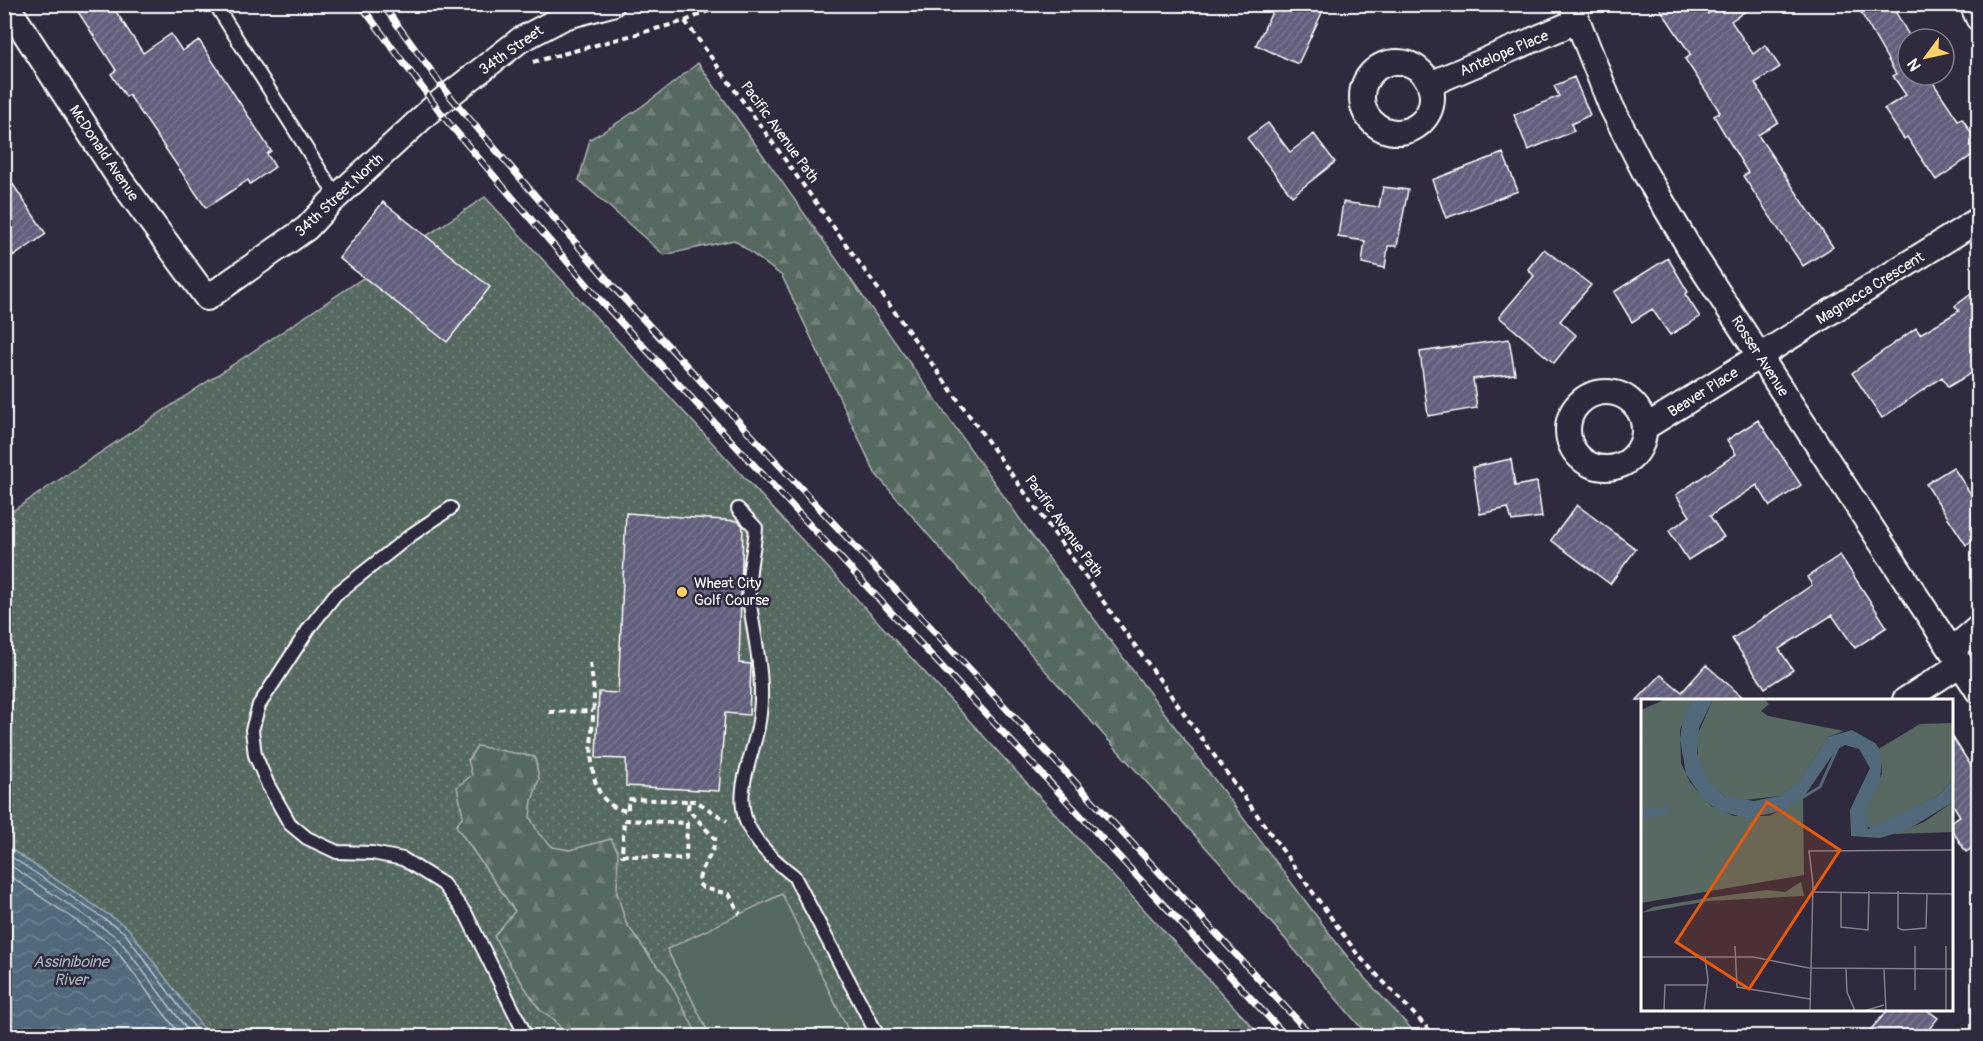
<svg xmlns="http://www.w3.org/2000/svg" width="1983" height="1041" viewBox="0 0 1983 1041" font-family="Pangolin,sans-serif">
<defs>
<pattern id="green-dots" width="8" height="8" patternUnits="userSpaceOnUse" patternTransform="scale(1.5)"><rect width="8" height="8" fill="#576961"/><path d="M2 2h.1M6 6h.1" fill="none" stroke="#708079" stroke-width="1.8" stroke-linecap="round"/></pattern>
<pattern id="forest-firs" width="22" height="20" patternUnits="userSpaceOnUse" patternTransform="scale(1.5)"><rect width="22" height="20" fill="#576961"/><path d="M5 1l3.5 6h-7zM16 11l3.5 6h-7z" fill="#708079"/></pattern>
<pattern id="water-waves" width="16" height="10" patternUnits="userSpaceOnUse" patternTransform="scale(1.5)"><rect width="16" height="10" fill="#51697a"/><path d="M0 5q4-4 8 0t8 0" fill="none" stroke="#6b808e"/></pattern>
<pattern id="building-hatch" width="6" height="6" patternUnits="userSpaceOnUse" patternTransform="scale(1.5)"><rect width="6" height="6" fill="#625e7c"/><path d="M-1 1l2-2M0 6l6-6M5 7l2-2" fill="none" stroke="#7a7690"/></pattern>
</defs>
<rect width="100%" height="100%" fill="#2f2a3d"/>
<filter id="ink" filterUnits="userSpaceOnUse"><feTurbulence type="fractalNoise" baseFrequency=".0167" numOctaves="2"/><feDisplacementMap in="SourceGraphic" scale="12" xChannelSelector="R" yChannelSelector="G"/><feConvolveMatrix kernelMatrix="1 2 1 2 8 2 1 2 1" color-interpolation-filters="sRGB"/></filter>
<g filter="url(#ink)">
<path fill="url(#green-dots)" stroke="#abb4b0" stroke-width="1.5" d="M485,197L1261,1036H209L128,928L5,845V516Z"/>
<path fill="url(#forest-firs)" stroke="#abb4b0" stroke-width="1.5" d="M698,63L1027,529L1339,946L1362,975L1418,1036H1368L1228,872L1043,668L875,473L782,276L734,240L664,255L579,180L590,139C629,118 664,91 698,63Z
M477,746L535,757L539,779L532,801L530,817L539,834L553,847L570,850L611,839L618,852L617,893L626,923L652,960L666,975L698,1036H572L565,1035L555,1020L540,1010L512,968L494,936L515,911L456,826L463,816L457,787L472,775L468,760Z"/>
<path fill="#576961" stroke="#abb4b0" stroke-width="1.5" d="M782,894L851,1036H710L667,949Z"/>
<path fill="url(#water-waves)" stroke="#97a5af" stroke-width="1.5" d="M4,845L128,928L209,1036H5Z"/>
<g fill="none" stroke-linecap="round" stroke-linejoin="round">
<path stroke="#b9c3ca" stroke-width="1.5" d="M4,852L124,932L201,1036
M4,861L118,938L192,1036
M4,872L112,945L181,1036"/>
</g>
<path fill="url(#building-hatch)" stroke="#fff" stroke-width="1.5" d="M73,4H111L143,53L171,34L182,51L199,40L271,151L267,154L275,167L250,184L248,180L206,208L129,95L126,97L111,74L116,70Z
M1276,4H1326L1298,64L1256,45Z
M1657,4H1702L1708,14L1722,4H1756L1731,21L1753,54L1765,45L1780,67L1755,83L1778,122L1758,135L1833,247L1803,266L1743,176L1748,173L1714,116L1720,112L1685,59L1691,55Z
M1856,4H1891L1911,39H1905L1908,44V75H1928L1958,120L1962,118L1978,144V151L1936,180L1907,137L1904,139L1884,109L1906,95L1893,76L1896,74Z
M1574,77L1590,115L1571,124L1574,131L1528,150L1514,115L1559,96L1554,86Z
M1268,123L1290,152L1314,134L1335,162L1292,196L1247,138Z
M1503,153L1518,191L1446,218L1432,180Z
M4,171L46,234L14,256L4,242Z
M1383,187L1408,190L1397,246H1388L1385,268L1362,263L1365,241L1338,237L1343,202L1379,207Z
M383,202L490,287L447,342L339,258Z
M1544,249L1591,285L1560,321L1576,335L1554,363L1499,317L1534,276L1528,269Z
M1668,258L1688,292L1685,294L1700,317L1670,335L1652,309L1632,322L1614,292Z
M1978,289V369L1948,387L1942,377L1882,418L1852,373L1916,328L1920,334L1959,311L1955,306Z
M1509,339L1515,374L1473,379L1477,408L1428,416L1420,352Z
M1758,420L1801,485L1770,506L1757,485L1710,516L1724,537L1688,560L1669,531L1690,516L1676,495L1736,454L1727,440Z
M1511,459L1515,486L1537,482L1542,517L1512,521L1508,508L1480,514L1473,467Z
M1953,467L1978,505V537L1966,545L1926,484Z
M1577,505L1636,549L1610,584L1551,540Z
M626,513L738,521L743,526L739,663L751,664L749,715L725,713L719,791L626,786V759L596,758L599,692L618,693Z
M1840,555L1887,627L1855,648L1832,615L1779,649L1793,670L1765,688L1732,639L1812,585L1807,577Z
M1706,665L1746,700H1637L1661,675L1682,692Z
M1952,736L1978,777V844L1966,852L1952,830V821L1960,816L1952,803Z
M1888,1010H1927L1938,1018L1923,1036H1865Z"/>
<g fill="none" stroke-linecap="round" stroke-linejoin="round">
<defs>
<path id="lane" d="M215,4L337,197
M451,508L411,535L335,595L310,627L259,705L252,730L255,755L268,785L290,824L307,838L337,852L372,853L403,859L443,884L466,914L526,1036
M738,509L756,528C754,551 747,573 749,596C754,641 767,681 758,727C752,758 735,790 746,821C755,844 775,861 794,876L878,1036"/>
<path id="street" d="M6,4L119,178L207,298L307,228L330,203L435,106L520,40L564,17L612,4
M1571,4L1611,106L1645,173L1693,254L1978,691
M1972,4L1978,18
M1362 97a35 35 0 1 1 70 0a35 35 0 1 1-70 0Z
M1430,84L1577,21
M1568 430a38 38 0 1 1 76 0a38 38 0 1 1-76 0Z
M1644,428L1978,220
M1952,650L1978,628
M1905,700L1961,664"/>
</defs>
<use href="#lane" stroke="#fff" stroke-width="16"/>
<use href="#street" stroke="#fff" stroke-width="28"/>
<path stroke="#fff" stroke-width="4" stroke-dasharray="6 4.5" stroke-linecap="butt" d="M685,21L1358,955L1435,1036
M533,62L685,21L725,4
M590,663C592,675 594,688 594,700C593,734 579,805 628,811V799L689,801L688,809L715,839C715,855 698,867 699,884L703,888L729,894L740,914
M549,712L593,711
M689,801H696L727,821
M624,820L687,823L686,859L622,855Z"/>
<use href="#lane" stroke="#2f2a3d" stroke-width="12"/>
<use href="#street" stroke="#2f2a3d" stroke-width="24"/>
<defs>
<path id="rail" d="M360,4L447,121L601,301L1286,1036
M382,4L449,95L616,290L1312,1036"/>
</defs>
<use href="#rail" stroke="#fff" stroke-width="7"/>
<use href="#rail" stroke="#2f2a3d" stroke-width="4.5" stroke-dasharray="14" stroke-linecap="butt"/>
</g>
</g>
<circle fill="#ffd166" stroke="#2f2a3d" stroke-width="2" cx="682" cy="592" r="6"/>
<g text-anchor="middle" stroke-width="5" stroke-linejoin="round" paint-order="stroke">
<g font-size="15" fill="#fff" stroke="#2f2a3d">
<text transform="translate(511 50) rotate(-35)" y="5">34th Street</text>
<text transform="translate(1504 53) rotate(-23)" y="5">Antelope Place</text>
<text transform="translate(780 132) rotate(54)" y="5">Pacific Avenue Path</text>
<text transform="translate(104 153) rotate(56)" y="5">McDonald Avenue</text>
<text transform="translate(339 195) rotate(-43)" y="5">34th Street North</text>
<text transform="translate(1870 288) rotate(-32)" y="5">Magnacca Crescent</text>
<text transform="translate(1760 356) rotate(57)" y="5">Rosser Avenue</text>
<text transform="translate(1703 392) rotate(-32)" y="5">Beaver Place</text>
<text transform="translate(1064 526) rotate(54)" y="5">Pacific Avenue Path</text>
</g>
<g font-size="15" fill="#fff" stroke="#2f2a3d" text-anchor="start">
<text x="694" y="588">Wheat City<tspan x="694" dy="17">Golf Course</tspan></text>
</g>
<g font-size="16" font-style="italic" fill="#a8b4bc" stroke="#2f2a3d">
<text x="71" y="967">Assiniboine<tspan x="71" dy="18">River</tspan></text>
</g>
</g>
<g transform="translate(1641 699)">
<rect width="312" height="312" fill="#2f2a3d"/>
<path d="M25,0H51L39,31L40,64L49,83L70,107L93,117H128L162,99L163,176L0,204V11Z" fill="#576961"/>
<path d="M72,0H123L128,5L120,12L127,17L203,32L187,38L157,85L138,97L96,102L83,97L67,83L57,62L56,37ZM29,6L24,23L23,19L20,24L14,23L13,44L0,39L1,24L19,11L25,18ZM312,24V80L298,96L234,129L224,127L223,115L241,75L239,49L279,25ZM312,103V133L253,135L283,123ZM79,140L98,146L111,143L125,150L121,154L114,151L112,155L83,151L75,157L74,147ZM160,183L163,197L68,202L0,214L12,208L66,199L126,191L144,193Z" fill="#576961"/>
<path d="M84 158a8 8 0 1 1 16 0a8 8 0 1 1-16 0Z" fill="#576961"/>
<path d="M72,0L58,29L56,54L67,82L83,97L113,102L138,97L157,84L187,38L211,31L234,44L241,53L239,84L223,116L227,130L298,96L312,80V103L266,131L239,139L210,137L209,111L229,69L218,50L204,46L195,51L162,99L140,112L106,119L78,112L63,101L45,75L39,40L42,20L51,0ZM24,104L31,113L0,121V108L21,110Z" fill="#51697a"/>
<path fill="none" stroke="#51697a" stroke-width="3" d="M154,103L179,88L197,48M225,110V125L234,130"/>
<path fill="none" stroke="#827f8b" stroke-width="1.5" d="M257,192V229L262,231L285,229L286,194M171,193L312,195M200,193V228L227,231L228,192M94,247L96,288L169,300M0,258H112L168,269L312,270M205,270L206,293L214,312M243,270L245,312M274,291V247M23,312L24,286H66M63,312L67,281L64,258M169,312L172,185L168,152L312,151M223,312L243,306M305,312V247"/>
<path fill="#e8590c" fill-opacity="0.15" stroke="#e8590c" stroke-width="3" d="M126,103L199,151L108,290L35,243Z"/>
<rect width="312" height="312" fill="none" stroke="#fff" stroke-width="3"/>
</g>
<rect width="1983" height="1041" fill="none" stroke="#2f2a3d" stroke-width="24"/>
<rect x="12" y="12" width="1959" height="1017" fill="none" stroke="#fff" stroke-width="2" filter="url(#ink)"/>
<g transform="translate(1926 57) rotate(237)"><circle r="28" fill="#2f2a3d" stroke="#827f8b" stroke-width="1.5"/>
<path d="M0-4.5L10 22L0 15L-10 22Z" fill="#ffd166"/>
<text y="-9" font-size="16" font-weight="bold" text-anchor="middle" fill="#ffffff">N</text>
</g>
</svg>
